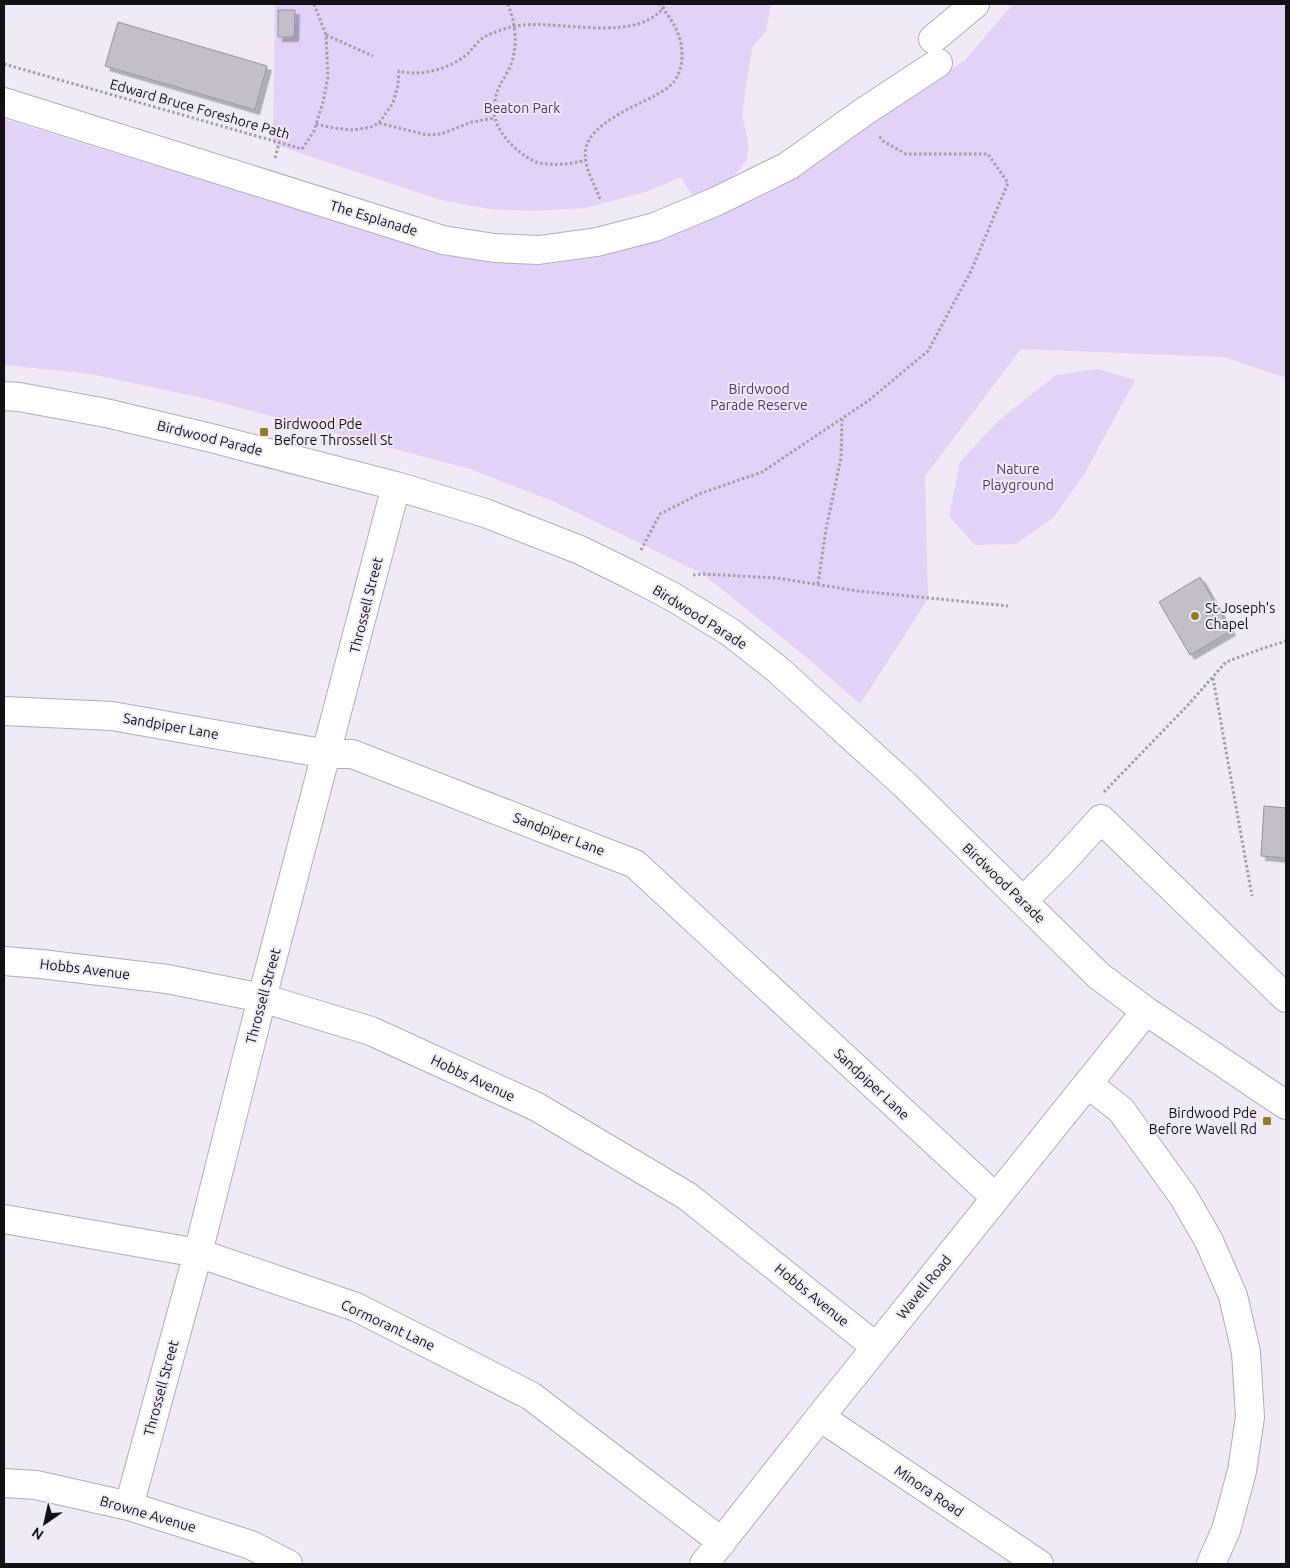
<svg xmlns="http://www.w3.org/2000/svg" width="1290" height="1568" viewBox="0 0 1290 1568" font-family="Ubuntu,sans-serif">
<defs>
<filter id="shadow"><feDropShadow dx="4.5" dy="4.5" stdDeviation="0" flood-color="#0004"/></filter>
</defs>
<rect width="100%" height="100%" fill="#efeaf6"/>
<path fill="#e2d2f8" d="M275,4H771L766,31L752,48L742,114L749,147L746,161L736,174L694,198L681,177L649,191L585,208L532,211L490,209L441,200L273,144Z
M1013,4H1286V378L1224,357L1021,349L925,476L928,599L860,704L811,661L703,574L555,502L470,469L207,399L91,374L4,365V119L443,254L495,262L544,265L603,256L663,238L719,215L814,162L965,60Z
M1098,369L1135,380L1085,473L1054,517L1016,544L975,545L949,516L960,462L999,420L1056,375Z"/>
<path fill="#c3beca" stroke="#96929c" filter="url(#shadow)" d="M278,10H295L294,37H278Z
M118,22L267,66L255,110L105,66Z
M1200,577L1231,631L1190,655L1159,602Z
M1264,806L1286,808V858L1261,856Z"/>
<g fill="none" stroke-linecap="round" stroke-linejoin="round">
<defs>
<path id="minor" d="M933,39L975,4
M4,102L443,240L494,248L539,250L597,242L655,227L717,201L788,166L862,113L938,63
M4,396L19,397L106,413L211,438L396,486L485,513L580,550L631,575L673,597L730,632L777,669L904,784L1099,976L1146,1011L1286,1105
M4,711L112,716L327,754H352L635,864L996,1198
M1023,901L1061,863L1101,819L1286,998
M4,961L41,964L167,979L262,998L371,1031L537,1107L687,1196L876,1347
M1088,1084L1121,1110L1183,1196L1209,1241L1233,1296L1246,1352L1250,1417L1242,1471L1226,1530L1211,1564
M4,1219L198,1253L356,1307L531,1396L722,1542
M820,1417L1039,1564
M4,1483L36,1485L129,1506L251,1545L288,1564
M129,1506L198,1253L262,998L396,486
M704,1564L820,1417L1146,1011"/>
</defs>
<use href="#minor" stroke="#b0abb6" stroke-width="30"/>
<path stroke="#a29ea7" stroke-width="3" stroke-dasharray="2.5 2.5" stroke-linecap="butt" d="M508,4C516,25 519,50 508,71C502,82 495,91 495,103C494,107 494,114 495,118C499,136 523,159 540,163C556,166 571,164 586,160
M326,35L373,56
M4,64L302,149L314,131L323,102L328,77L326,35L314,4
M379,123L393,103L398,85L399,71C420,77 448,69 465,56C472,51 476,42 484,37C496,31 510,26 524,25C564,21 641,44 666,4
M316,124L334,128L353,130L371,127L379,123L427,135L441,134L472,122L495,118
M275,158L279,143
M600,199C595,184 582,165 586,148C591,124 633,107 654,96C661,92 671,87 675,80C680,72 682,64 682,55C682,35 672,19 659,4
M641,550L660,514L699,494L762,472L868,401L928,351L971,271L1008,183L988,154H906L883,141L879,136
M693,575L703,574L777,578L858,591L1008,606
M818,584L826,529L841,458L842,419
M1213,678L1252,896
M1104,792L1188,705L1226,662L1261,649L1286,641"/>
<use href="#minor" stroke="#fff" stroke-width="28"/>
</g>
<g fill="#947e25" stroke="#efeaf6" stroke-width="2">
<rect x="259" y="427" width="10" height="10" rx="2.5"/>
<circle cx="1195" cy="616" r="5"/>
<rect x="1262" y="1116" width="10" height="10" rx="2.5"/>
</g>
<g text-anchor="middle" stroke-width="4" stroke-linejoin="round" paint-order="stroke">
<g font-size="14" fill="#543375" stroke="#efeaf6">
<text x="522" y="113">Beaton Park</text>
<text x="759" y="394">Birdwood<tspan x="759" dy="16">Parade Reserve</tspan></text>
<text x="1018" y="474">Nature<tspan x="1018" dy="16">Playground</tspan></text>
</g>
<g font-size="14" fill="#121014" stroke="#efeaf6">
<text transform="translate(200 109) rotate(16)" y="5">Edward Bruce Foreshore Path</text>
<text transform="translate(374 218) rotate(17)" y="5">The Esplanade</text>
<text transform="translate(210 438) rotate(14)" y="5">Birdwood Parade</text>
<text transform="translate(366 605) rotate(-76)" y="5">Throssell Street</text>
<text transform="translate(700 617) rotate(32)" y="5">Birdwood Parade</text>
<text transform="translate(171 726) rotate(10)" y="5">Sandpiper Lane</text>
<text transform="translate(559 834) rotate(21)" y="5">Sandpiper Lane</text>
<text transform="translate(1004 883) rotate(44)" y="5">Birdwood Parade</text>
<text transform="translate(85 969) rotate(7)" y="5">Hobbs Avenue</text>
<text transform="translate(263 996) rotate(-75)" y="5">Throssell Street</text>
<text transform="translate(473 1078) rotate(25)" y="5">Hobbs Avenue</text>
<text transform="translate(872 1084) rotate(43)" y="5">Sandpiper Lane</text>
<text transform="translate(924 1287) rotate(-51)" y="5">Wavell Road</text>
<text transform="translate(812 1295) rotate(39)" y="5">Hobbs Avenue</text>
<text transform="translate(388 1325) rotate(25)" y="5">Cormorant Lane</text>
<text transform="translate(161 1388) rotate(-75)" y="5">Throssell Street</text>
<text transform="translate(929 1491) rotate(34)" y="5">Minora Road</text>
<text transform="translate(148 1514) rotate(16)" y="5">Browne Avenue</text>
</g>
<g font-size="14" fill="#121014" stroke="#efeaf6" text-anchor="start">
<text x="274" y="429">Birdwood Pde<tspan x="274" dy="16">Before Throssell St</tspan></text>
<text x="1205" y="613">St Joseph's<tspan x="1205" dy="16">Chapel</tspan></text>
<text x="1257" y="1118" text-anchor="end">Birdwood Pde<tspan x="1257" dy="16">Before Wavell Rd</tspan></text>
</g>
</g>
<rect width="1290" height="1568" fill="none" stroke="#121014" stroke-width="10"/>
<g transform="translate(45 1523) rotate(214)" stroke="#efeaf6" stroke-width="4" paint-order="stroke">
<path d="M0-4L9 19L0 12L-9 19Z" fill="#121014"/>
<text y="-8" font-size="14" font-weight="bold" text-anchor="middle" fill="#121014">N</text>
</g>
</svg>
